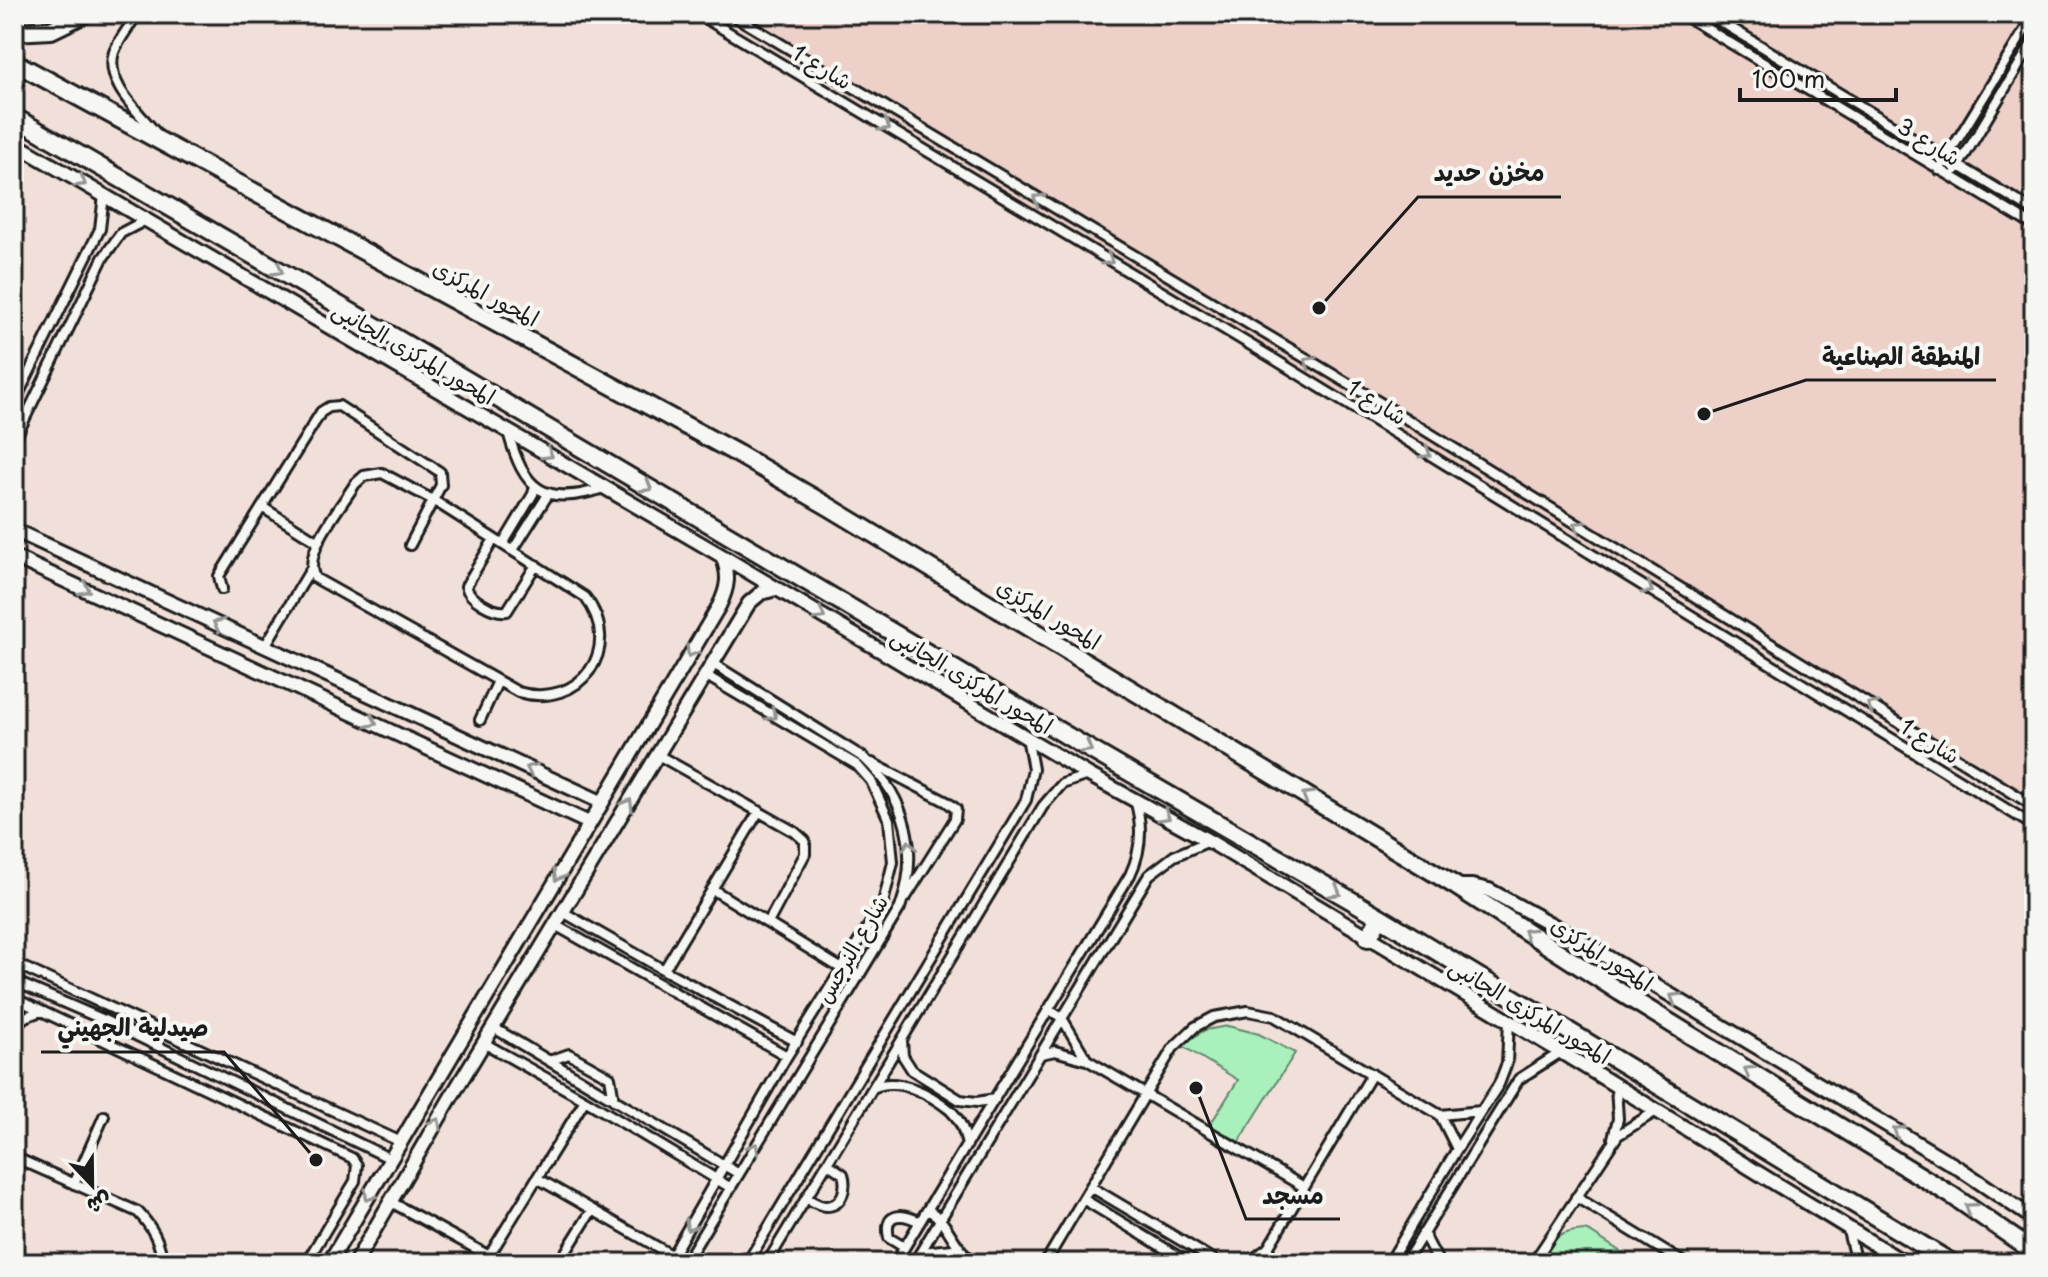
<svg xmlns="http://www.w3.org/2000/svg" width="2048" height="1277" viewBox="0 0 2048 1277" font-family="'Playpen Sans','Playpen Sans Arabic',sans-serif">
<rect width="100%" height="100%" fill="#f1e0d9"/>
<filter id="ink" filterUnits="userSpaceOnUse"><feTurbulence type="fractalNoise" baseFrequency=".0125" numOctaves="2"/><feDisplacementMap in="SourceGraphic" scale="16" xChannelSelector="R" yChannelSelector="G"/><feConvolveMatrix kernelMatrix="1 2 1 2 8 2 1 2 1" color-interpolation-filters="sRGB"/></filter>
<g filter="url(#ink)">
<path fill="#edd0c8" d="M715,14H2034V813Z"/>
<path fill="#a9f0bd" stroke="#62866c" stroke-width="2" d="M1228,1026L1259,1034L1295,1053L1237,1145L1208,1128L1238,1080L1181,1045L1205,1030Z
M1584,1230L1590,1232L1638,1263H1539C1553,1240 1555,1232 1584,1230Z"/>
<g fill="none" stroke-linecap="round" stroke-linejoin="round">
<defs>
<path id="street" d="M137,14C130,26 119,39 114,52C104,83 139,112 156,133
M698,14L1269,356L2034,826
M731,14L1379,402L2034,806
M1682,14L2034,226
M1708,14L2034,211
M1939,170L2034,15
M1956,170L2034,40
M14,403L100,229L104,195
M508,432C524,491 544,507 604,488
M14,441L103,258L121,233L146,220
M382,473L433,500L585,597C625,648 580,710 518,692L315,578C301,553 341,507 355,484L364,476Z
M262,507L318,542
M494,539L466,586C469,599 493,613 507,611L536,565
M503,544L533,494L535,486
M513,550L549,493
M222,589L219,576L321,412L329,407L339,406L440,472L441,485L410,545
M265,646L311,569
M480,720L498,681
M658,755L795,832L805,841V854L768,923
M872,763L947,802L956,809L955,819L906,897
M712,889L842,969
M563,912L664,970L797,1042
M555,925L787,1056
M14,963L401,1142
M664,970L759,811
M14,981L104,1020L391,1159
M14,998L352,1158L357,1165L355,1181L306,1263
M1048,1009L1062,1018L1087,1060
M14,1025L25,1017L41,1011
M494,1028L739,1174
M902,1040L903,1056L912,1070L960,1100L977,1102L995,1099
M484,1043L585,1100L731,1188
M1041,1054L1055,1051L1087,1060L1304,1187
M549,1061L569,1054L610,1077L614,1100
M873,1088C897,1076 930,1094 950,1110C960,1119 965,1133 967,1145
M1440,1115L1481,1111
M1613,1138L1618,1119L1616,1086
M14,1157L138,1212C152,1227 161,1242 162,1263
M537,1178L673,1256
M74,1184L104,1116
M1091,1187L1219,1263
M1576,1197L1684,1263
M806,1198C812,1201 819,1206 826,1206C843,1206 847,1187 843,1174L827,1163
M1083,1199L1189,1263
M391,1202L502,1263
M928,1210C946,1220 949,1236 963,1252
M1847,1227L1856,1263
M1423,1233L1439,1263
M904,1247L889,1238C883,1211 903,1213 920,1222
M1268,1248L1269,1263
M921,1252L953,1249L981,1263
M489,1256L585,1100
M559,1263L592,1210
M668,1263L787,1056L883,903L893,862L889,820L871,781L857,765L705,675
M685,1263L900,908C920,852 907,799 864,758L712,663
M747,1263L1026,800L1033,769L1027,737
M767,1263L1043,806L1062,784L1088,775
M895,1263L1130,875C1142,850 1143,826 1135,800
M914,1263L1149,875L1174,856L1209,841
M1045,1263L1173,1048L1195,1027L1214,1017L1248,1011L1274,1016L1440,1115L1457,1149
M1248,1263L1268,1248L1372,1074
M1389,1263L1457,1149L1499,1084L1507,1063L1509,1021
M1405,1263L1519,1079L1561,1052
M1533,1263L1618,1135L1656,1111"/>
<path id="secondary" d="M14,143L722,556L1089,775L1209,841L1561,1052L1905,1263
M14,530L601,802
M14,557L589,823
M1456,886H1472L1489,890L1569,934L1960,1169L2034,1219
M329,1263L719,606C728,588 730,575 722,556
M355,1263L450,1099L749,603L761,593L776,589"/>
<path id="highway" d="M14,32L51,30L84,14
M14,62L738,454L831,508L1456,886L1620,992L1953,1196L2034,1252
M14,117L394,337L1086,747L1380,917L1952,1263
M1368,938L1380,917"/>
</defs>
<use href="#street" stroke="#1c1c1c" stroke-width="14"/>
<use href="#secondary" stroke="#1c1c1c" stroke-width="18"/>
<use href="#highway" stroke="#1c1c1c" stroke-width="22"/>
<use href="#street" stroke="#f6f6f2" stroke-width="8"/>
<use href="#secondary" stroke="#f6f6f2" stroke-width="12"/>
<use href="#highway" stroke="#f6f6f2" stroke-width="16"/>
</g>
<defs><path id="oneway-chevron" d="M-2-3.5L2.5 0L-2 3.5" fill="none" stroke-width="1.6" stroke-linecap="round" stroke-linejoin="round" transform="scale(2)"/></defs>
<g stroke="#949492">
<use href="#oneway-chevron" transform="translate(885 126) rotate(31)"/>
<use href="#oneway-chevron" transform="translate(81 182) rotate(31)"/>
<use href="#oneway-chevron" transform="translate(1038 199) rotate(-149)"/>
<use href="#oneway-chevron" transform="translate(1108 260) rotate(31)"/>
<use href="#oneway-chevron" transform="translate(278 270) rotate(30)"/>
<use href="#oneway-chevron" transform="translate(1309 362) rotate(-150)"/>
<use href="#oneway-chevron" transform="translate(1426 453) rotate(32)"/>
<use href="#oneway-chevron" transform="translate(548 454) rotate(31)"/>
<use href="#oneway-chevron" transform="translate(647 487) rotate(31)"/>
<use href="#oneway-chevron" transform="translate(1579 526) rotate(-148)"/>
<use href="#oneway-chevron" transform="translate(85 589) rotate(25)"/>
<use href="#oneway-chevron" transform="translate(1648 589) rotate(32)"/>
<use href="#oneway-chevron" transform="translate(820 615) rotate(30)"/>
<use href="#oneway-chevron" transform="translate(218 624) rotate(-155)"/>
<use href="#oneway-chevron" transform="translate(691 652) rotate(121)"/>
<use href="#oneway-chevron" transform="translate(1872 706) rotate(-148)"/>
<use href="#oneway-chevron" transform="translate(772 715) rotate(32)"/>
<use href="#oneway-chevron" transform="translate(372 722) rotate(25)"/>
<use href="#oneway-chevron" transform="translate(1087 748) rotate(30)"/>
<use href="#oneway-chevron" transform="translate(531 769) rotate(-155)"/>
<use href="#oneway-chevron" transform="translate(1307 796) rotate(-149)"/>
<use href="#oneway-chevron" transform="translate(628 804) rotate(-59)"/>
<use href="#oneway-chevron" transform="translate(1165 816) rotate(30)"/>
<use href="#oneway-chevron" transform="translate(909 846) rotate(-95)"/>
<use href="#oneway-chevron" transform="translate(558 876) rotate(120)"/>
<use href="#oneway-chevron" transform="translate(1336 892) rotate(30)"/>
<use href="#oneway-chevron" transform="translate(1528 933) rotate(-147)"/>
<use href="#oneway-chevron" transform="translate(1675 998) rotate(-149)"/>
<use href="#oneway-chevron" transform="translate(1749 1071) rotate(-148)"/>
<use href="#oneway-chevron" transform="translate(436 1123) rotate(-60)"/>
<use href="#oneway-chevron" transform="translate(1898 1131) rotate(-149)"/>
<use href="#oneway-chevron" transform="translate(754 1148) rotate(-59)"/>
<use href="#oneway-chevron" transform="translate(369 1196) rotate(121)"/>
<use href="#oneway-chevron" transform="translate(1970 1208) rotate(-145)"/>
<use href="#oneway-chevron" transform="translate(690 1226) rotate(121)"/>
</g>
</g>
<g text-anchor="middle" stroke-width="8" stroke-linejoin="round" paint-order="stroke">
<g font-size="22" fill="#1c1c1c" stroke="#f6f6f2">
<text transform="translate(822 67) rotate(31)" y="8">شارع 1</text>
<text transform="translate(1929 142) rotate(32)" y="8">شارع 3</text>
<text transform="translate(486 293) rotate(28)" y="8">المحور المركزى</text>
<text transform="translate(414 353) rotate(30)" y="8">المحور المركزى الجانبى</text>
<text transform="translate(1377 402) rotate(32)" y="8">شارع 1</text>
<text transform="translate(1049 614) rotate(31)" y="8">المحور المركزى</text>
<text transform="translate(972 681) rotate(31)" y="8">المحور المركزى الجانبى</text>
<text transform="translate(1930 741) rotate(32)" y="8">شارع 1</text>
<text transform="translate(852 949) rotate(-60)" y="8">شارع النرجس</text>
<text transform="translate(1602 954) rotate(33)" y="8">المحور المركزى</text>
<text transform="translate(1530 1011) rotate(31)" y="8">المحور المركزى الجانبى</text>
</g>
</g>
<path fill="none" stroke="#1c1c1c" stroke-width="3" d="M1319 308L1418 197H1561M1704 414L1806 380H1996M316 1160L224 1052H41M1196 1088L1246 1219H1340"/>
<g fill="#1c1c1c" stroke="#f6f6f2" stroke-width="3">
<circle cx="1319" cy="308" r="8"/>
<circle cx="1704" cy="414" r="8"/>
<circle cx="316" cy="1160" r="8"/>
<circle cx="1196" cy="1088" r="8"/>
</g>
<g font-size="24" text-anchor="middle" font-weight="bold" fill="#1c1c1c" stroke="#f6f6f2" stroke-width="8" stroke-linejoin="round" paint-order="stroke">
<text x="1489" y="181">مخزن حديد</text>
<text x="1901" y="365">المنطقة الصناعية</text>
<text x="133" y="1036">صيدلية الجهيني</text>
<text x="1293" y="1204">مسجد</text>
</g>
<rect width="2048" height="1277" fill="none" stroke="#f6f6f2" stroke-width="48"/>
<rect x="24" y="24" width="2000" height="1229" fill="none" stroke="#1c1c1c" stroke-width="3" filter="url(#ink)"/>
<g transform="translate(92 1185) rotate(158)" stroke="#f6f6f2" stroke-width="6" paint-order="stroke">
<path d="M0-6L14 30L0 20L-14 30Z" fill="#1c1c1c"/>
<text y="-12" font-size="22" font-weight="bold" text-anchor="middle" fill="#1c1c1c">ش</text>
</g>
<path d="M1740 88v12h156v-12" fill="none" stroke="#1c1c1c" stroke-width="4"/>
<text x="1752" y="88" font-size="24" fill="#1c1c1c" stroke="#f6f6f2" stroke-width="6" paint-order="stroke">100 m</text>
</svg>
